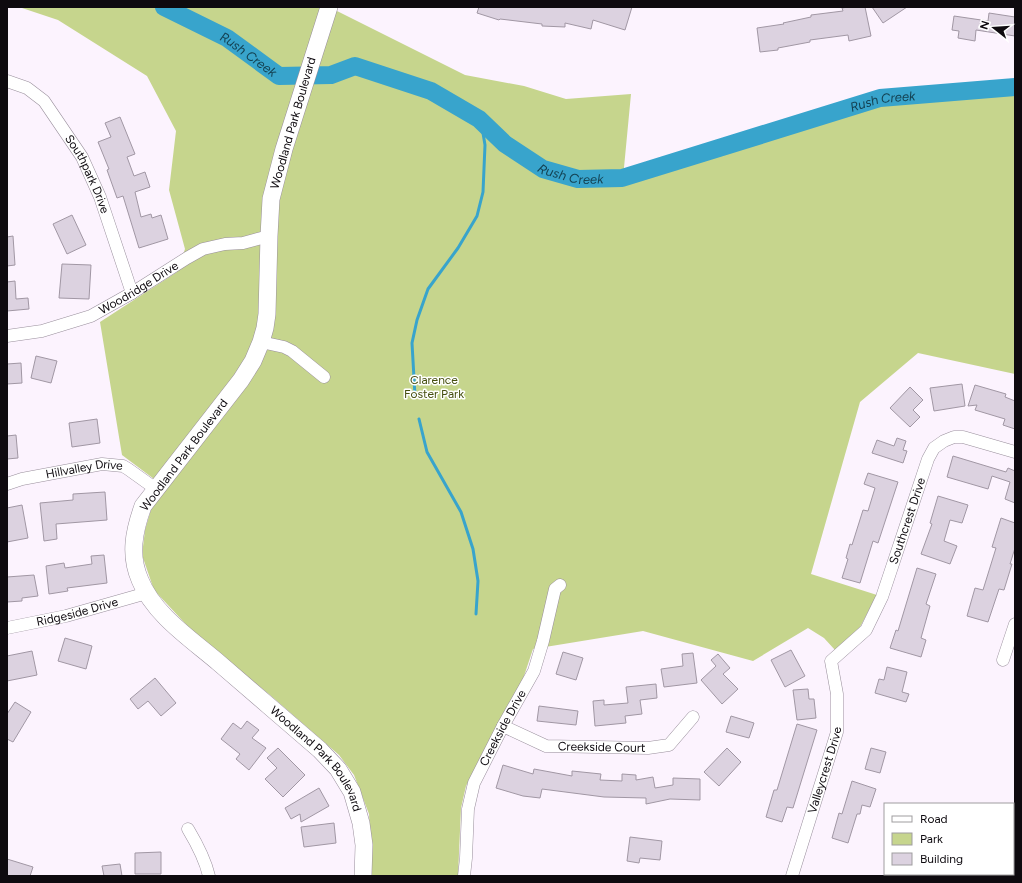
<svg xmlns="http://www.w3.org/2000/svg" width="1022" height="883" viewBox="0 0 1022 883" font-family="Figtree,sans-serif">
<rect width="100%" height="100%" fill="#fcf3fe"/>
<path fill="#c6d58d" d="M19,7H329L465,75L524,86L566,99L631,94L623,178L880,98L1015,87V374L918,353L860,402L811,574L877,595L860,627L835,650L824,638L808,628L753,661L643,631L533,649L522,682L466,786L461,808L458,876H372L369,814L354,775L339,755L270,695L194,633L154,590L142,555L145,530L152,506L166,488L122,455L100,322L177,272L185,249L169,190L176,131L147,76L58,20Z"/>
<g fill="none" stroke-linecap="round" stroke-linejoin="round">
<path stroke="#38a4cc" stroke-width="3" d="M415,396L412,343L417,320L428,289L458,248L477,216L483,192L485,145L481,121
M419,419L427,452L461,512L473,549L478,581L476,614"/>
<path stroke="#38a4cc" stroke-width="18" id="s1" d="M164,7L227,38L279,76L331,75L355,66L431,91L479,119L505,144L543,169L578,179L622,178L880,98L1015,87"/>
</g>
<path fill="#dcd2e0" stroke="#a197a4" d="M479,7H632L625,30L593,20L591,29L565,23V27L542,26V24L500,19L499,20L477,13Z
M848,7H865L871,36L849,41L848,35L810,40V42L778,48V50L760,52L757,28L784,24L783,23L811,17V15L843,11L842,8Z
M872,7H907L883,23Z
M989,13L1015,17V36L976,30L975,41L958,38L959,31L952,30L954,16L988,21Z
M120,117L135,154L127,157L134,176L145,172L150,187L135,192L141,217L151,214L152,218L161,215L168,239L139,248L123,196L117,198L107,170L109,169L98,142L111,137L105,123Z
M72,215L86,245L67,254L53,224Z
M13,236L15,265L7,266V237Z
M62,264L91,265L89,299L59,298Z
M15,281L16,299L28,298L29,309L7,311V282Z
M36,356L57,361L51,383L31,378Z
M21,363L22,383L7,384V364Z
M962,384L965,406L934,411L930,388Z
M975,385L1006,394L1005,397L1015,401V429L1003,425L1005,419L975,410L977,405L968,406Z
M910,387L923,400L913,410L920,417L910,427L890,408Z
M97,419L100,443L72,447L69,423Z
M16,435L18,458L7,459V436Z
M897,438L906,441L903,450L907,451L903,463L872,453L877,440L894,446Z
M953,456L1006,472L1008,468L1015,471V503L1005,499L1010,482L992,476L988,489L947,477Z
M868,473L898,482L878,543L873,541L860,583L842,578L848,559L846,558L850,544L852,545L863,510L868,511L875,488L864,484Z
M105,492L107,520L56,524L57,539L44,541L40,503L73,500V494Z
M938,496L968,505L962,523L950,520L944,541L957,546L950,564L921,554L932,524L930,523Z
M22,505L28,538L7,542V508Z
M1001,518L1015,523V548L1010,564H1012L1004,590L999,589L988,622L967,616L975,588L983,590L996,548L992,547Z
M104,555L107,583L67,588L68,591L49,594L46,566L64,563L65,568L92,564L91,556Z
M917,568L936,574L926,604L930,606L921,638L926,640L921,657L890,648L896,630L898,631Z
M34,575L38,596L22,598V601L7,602V577Z
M65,638L92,646L86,669L58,661Z
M791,650L805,676L785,687L771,660Z
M32,651L37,675L7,681V656Z
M563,652L583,658L576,680L556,674Z
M693,653L697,683L664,687L661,669L683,666L682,654Z
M718,654L730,668L723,674L738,689L722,704L701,680L716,666L711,660Z
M887,667L907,672L902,692L909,694L906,702L875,693L879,679L884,680Z
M155,678L176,703L161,716L148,701L138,709L130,699Z
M656,684L657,698L640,700L642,714L625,716L626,723L595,726L593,701L604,700V705L628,703L626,687Z
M808,689L809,699H814L816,718L797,720L793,690Z
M15,702L31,712L13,742L7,739V714Z
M539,706L578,711L576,725L537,721Z
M731,716L754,723L749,738L726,732Z
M247,721L259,730L252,738L266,748L249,770L236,759L240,754L221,739L233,723L241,729Z
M797,724L817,730L793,808L787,807L782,822L766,817L774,790H777Z
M278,748L305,775L283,797L265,779L277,768L267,758Z
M727,748L741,762L719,786L704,772Z
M871,748L886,752L880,773L865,769Z
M503,765L533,774L534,769L572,776V771L601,774L600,780L622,781V774L636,775V780L653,777L655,788L673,785V778L700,779V800L670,799L646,804V798L604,797L542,789L540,798L523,796L496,788Z
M852,781L876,789L870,807L862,805L860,814H857L848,843L832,838L839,813L842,814Z
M319,788L329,806L301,822L300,814L291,819L285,808Z
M334,823L336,843L304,847L301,827Z
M630,837L662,841L660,860L640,858L639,863L627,861Z
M161,852V874H135V853Z
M7,859L33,867L30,876H7Z
M120,864L122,876H104L102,866Z"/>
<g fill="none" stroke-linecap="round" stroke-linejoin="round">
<defs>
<g id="street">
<path id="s2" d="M7,81L27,88L44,101L82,157L100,197L132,293"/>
<path id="s3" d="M7,336L42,331L91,316L132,293L187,258L203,249L225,244L243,243L269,236"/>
<path d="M261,342L284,347L292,351L324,377"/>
<path id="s4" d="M7,484L22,479L102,464L123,466L128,469L156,489"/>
<path id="s5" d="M7,628L66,616L147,593"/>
<path d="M1003,660L1015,624"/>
<path id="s6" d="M503,726L546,746L648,748L669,745L693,717"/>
<path d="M188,829C197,844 205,859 209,876"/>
<path id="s7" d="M464,876L466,858L468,809L474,783L503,726L534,671L543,641L555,589L560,585"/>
<path id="s8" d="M792,876L837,732V694L831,661L866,630L882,597L928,459L934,448L944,441L954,437H963L1015,452"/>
</g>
<g id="secondary">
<path id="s9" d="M329,7L284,149L271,199L269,236L267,314L265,328L261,342L253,361L241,380L143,506C134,531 129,555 140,580C154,615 191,639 219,663C253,692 286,721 320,750L338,769L352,792L361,823L364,845L363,876"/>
</g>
</defs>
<use href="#street" stroke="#998f9c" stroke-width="13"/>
<use href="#secondary" stroke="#998f9c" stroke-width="18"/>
<use href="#street" stroke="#fff" stroke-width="12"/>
<use href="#secondary" stroke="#fff" stroke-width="17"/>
</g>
<g text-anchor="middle" stroke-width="3" stroke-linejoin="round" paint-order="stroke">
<g font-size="12" fill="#0e0a0f" stroke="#fff">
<text transform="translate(293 123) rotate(-74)" y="4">Woodland Park Boulevard</text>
<text dy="4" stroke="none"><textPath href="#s2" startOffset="128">Southpark Drive</textPath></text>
<text dy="4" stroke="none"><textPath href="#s3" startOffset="142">Woodridge Drive</textPath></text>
<text transform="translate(184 455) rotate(-53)" y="4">Woodland Park Boulevard</text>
<text dy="4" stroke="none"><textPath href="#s4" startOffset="79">Hillvalley Drive</textPath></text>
<text dy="4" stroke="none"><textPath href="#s8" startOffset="386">Southcrest Drive</textPath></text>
<text dy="4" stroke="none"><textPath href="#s5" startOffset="72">Ridgeside Drive</textPath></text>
<text dy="4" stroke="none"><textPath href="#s7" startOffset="156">Creekside Drive</textPath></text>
<text dy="4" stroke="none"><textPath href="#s6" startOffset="103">Creekside Court</textPath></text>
<text dy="4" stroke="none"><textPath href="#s9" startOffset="877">Woodland Park Boulevard</textPath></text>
<text dy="4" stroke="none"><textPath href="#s8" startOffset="111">Valleycrest Drive</textPath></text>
</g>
<g font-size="12" fill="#464f0f" stroke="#fff">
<text x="434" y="384">Clarence<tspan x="434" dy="14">Foster Park</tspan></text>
</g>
<g font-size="13" font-style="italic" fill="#144253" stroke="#fff">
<text dy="5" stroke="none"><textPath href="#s1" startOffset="97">Rush Creek</textPath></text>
<text dy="5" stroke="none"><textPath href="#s1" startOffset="782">Rush Creek</textPath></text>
<text dy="5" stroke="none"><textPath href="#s1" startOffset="458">Rush Creek</textPath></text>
</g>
</g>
<rect width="1022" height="883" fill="none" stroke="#0e0a0f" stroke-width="16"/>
<rect x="884" y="803" width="130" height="72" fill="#ffffff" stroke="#9f9d9f"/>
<rect x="892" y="816" width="20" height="6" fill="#ffffff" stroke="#9f9d9f"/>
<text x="920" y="823" font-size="12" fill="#0e0a0f">Road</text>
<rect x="892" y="833" width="20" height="12" fill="#c6d58d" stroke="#9f9d9f"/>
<text x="920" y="843" font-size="12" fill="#0e0a0f">Park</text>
<rect x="892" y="853" width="20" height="12" fill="#dcd2e0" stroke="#9f9d9f"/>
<text x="920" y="863" font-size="12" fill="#0e0a0f">Building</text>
<g transform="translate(994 28) rotate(287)" stroke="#ffffff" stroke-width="3" paint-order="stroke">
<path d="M0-3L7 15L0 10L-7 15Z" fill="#0e0a0f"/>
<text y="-6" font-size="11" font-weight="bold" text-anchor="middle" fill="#0e0a0f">N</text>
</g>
</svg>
